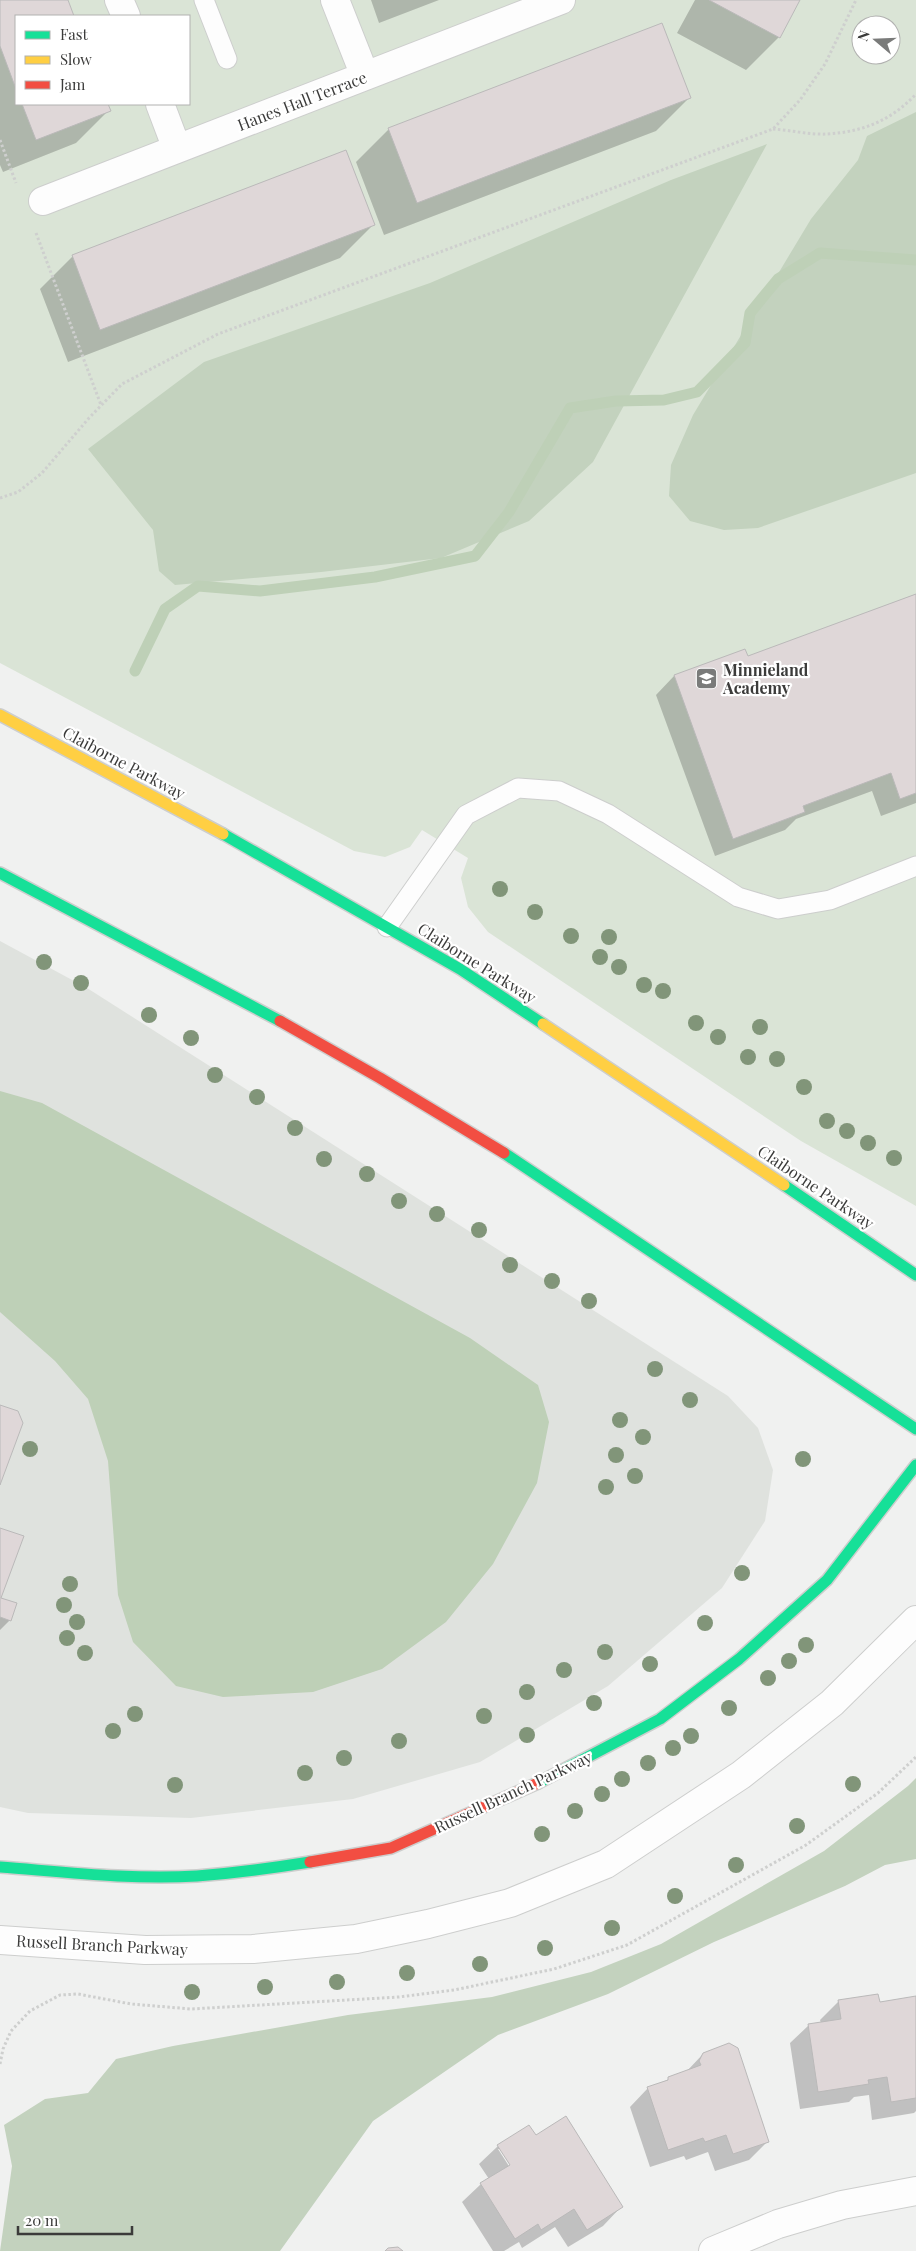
<svg xmlns="http://www.w3.org/2000/svg" width="916" height="2251" viewBox="0 0 916 2251" font-family="'Playfair Display',serif">
<rect width="100%" height="100%" fill="#f0f1f0"/>
<path fill="#dfe2de" d="M0,941L87,988L728,1396L758,1428L773,1470L765,1521L722,1588L608,1686L480,1762L353,1799L191,1818L28,1813L0,1807Z"/>
<path fill="#dae4d6" fill-rule="evenodd" d="M0,0H916V1206L801,1141L488,932L468,907L461,878L468,858L422,830L410,847L385,857L354,851L0,663ZM16,16H189V104H16ZM861,25H891V55H861Z"/>
<path fill="#c3d2be" d="M916,112V473L758,528L724,530L690,521L669,496L671,465L693,415L811,219L858,160L867,136Z
M767,144L593,462L529,521L441,558L321,572L175,585L159,571L153,530L88,449L204,362L430,283L671,180Z
M916,1778V1859L885,1865L845,1886L714,1942L608,1994L498,2035L373,2121L280,2251H0L12,2166L4,2125L45,2099L88,2093L116,2059L173,2046L348,2015L492,1997L591,1972L661,1944L824,1851L908,1786Z"/>
<path fill="#bed0b7" d="M0,1091L42,1103L470,1338L538,1385L549,1422L537,1483L493,1564L446,1622L382,1669L313,1692L223,1697L176,1686L133,1642L118,1595L108,1461L88,1399L55,1361L0,1312Z"/>
<path fill="#0003" fill-rule="evenodd" d="M0,0H67L73,16H16V104H107L109,110L76,143L3,172L0,165Z
M371,0H439L379,23Z
M695,0H798L779,37L746,70L677,33Z
M689,98L656,131L384,235L356,162L389,129Z
M373,225L340,258L68,362L40,289L73,256Z
M916,594V803L881,816L872,791L796,819L785,830L715,856L656,695L674,676L744,650L747,658Z
M0,1598L10,1620L0,1630Z
M916,1998V2111L914,2113L872,2120L869,2095L854,2097L849,2102L800,2109L790,2043L809,2025L821,2023L820,2020L839,2001L879,2003Z
M703,2054L768,2141L749,2160L715,2171L708,2152L686,2160L684,2156L650,2167L630,2107L648,2088L686,2072Z
M498,2146L621,2207L603,2226L568,2247L555,2227L522,2248L519,2242L504,2251H493L462,2202L481,2184L489,2179L479,2164ZM498,2149H501L514,2169L512,2171Z"/>
<g fill="none" stroke-linecap="round" stroke-linejoin="round">
<path stroke="#bed0b7" stroke-width="11" d="M135,671L165,609L198,586L260,591L375,577L475,556L509,512L570,408L616,401L664,400L697,392L745,343L750,313L778,279L820,253L916,260"/>
</g>
<path fill="#dfd7d8" stroke="#bab9b9" d="M0,0H68L74,16H16V89L0,46Z
M709,0H800L780,38Z
M662,23L691,98L417,203L388,128Z
M22,104H108L111,111L36,140Z
M346,150L375,225L100,330L72,255Z
M916,594V793L900,799L891,773L803,806L805,812L733,839L674,675L745,649L748,656Z
M0,1405L18,1411L23,1423L0,1485Z
M0,1528L24,1536L1,1598L17,1603L11,1621L0,1617Z
M878,1994L880,2002L916,1996V2098L891,2102L887,2077L868,2080L869,2084L818,2092L808,2024L841,2019L838,2000Z
M729,2043L738,2048L769,2142L733,2154L726,2135L705,2142L703,2138L668,2150L647,2087L668,2080V2077L701,2065L699,2061L703,2053Z
M566,2116L623,2207L587,2230L574,2209L541,2230L538,2224L515,2239L480,2183L510,2165L497,2145L529,2125L536,2135Z
M398,2247L403,2251H385L388,2248Z"/>
<g fill="none" stroke-linecap="round" stroke-linejoin="round">
<defs>
<path id="lane" d="M204,0L227,59
M387,927L466,815L518,788L559,791L608,814L738,897L778,909L830,900L916,866"/>
<path id="street" d="M119,0L126,16
M335,0L365,76
M160,104L177,149
M43,201L561,0
M0,1940L145,1950L253,1949L356,1939L428,1924L510,1903L606,1864L741,1775L832,1703L916,1620
M713,2251L778,2224L842,2205L916,2191"/>
<path id="fast" d="M223,834L460,969L543,1024
M0,873L280,1021
M504,1153L916,1429
M784,1185L916,1275
M538,1783L660,1719L739,1659L827,1580L916,1465
M0,1867C65,1872 132,1880 197,1876C235,1873 273,1868 310,1862"/>
<path id="slow" d="M0,715L223,834
M543,1024L784,1185"/>
<path id="jam" d="M280,1021L380,1078L504,1153
M310,1862L391,1848L538,1783"/>
</defs>
<use href="#lane" stroke="#cdcecd" stroke-width="21"/>
<use href="#street" stroke="#cdcecd" stroke-width="30"/>
<use href="#fast" stroke="#cdcecd" stroke-width="14"/>
<use href="#slow" stroke="#cdcecd" stroke-width="14"/>
<use href="#jam" stroke="#cdcecd" stroke-width="14"/>
<path stroke="#cecfce" stroke-width="3" stroke-dasharray="2.5 2.5" stroke-linecap="butt" d="M773,129C790,130 810,135 827,134C863,132 892,120 916,94
M0,140L16,183
M36,233L101,405
M0,498L18,492L42,473L89,418L122,384L218,334L773,129L800,100L825,64L856,0
M0,2064L3,2049L11,2031L30,2011L60,1995L78,1994L131,2004L191,2009L399,1997L454,1990L554,1969L627,1945L806,1845L878,1793L916,1757"/>
<use href="#lane" stroke="#fdfdfd" stroke-width="19"/>
<use href="#street" stroke="#fdfdfd" stroke-width="28"/>
<use href="#fast" stroke="#16e098" stroke-width="11"/>
<use href="#slow" stroke="#ffcf43" stroke-width="11"/>
<use href="#jam" stroke="#f24e42" stroke-width="11"/>
</g>
<g fill="#819579">
<circle cx="500" cy="889" r="8"/>
<circle cx="535" cy="912" r="8"/>
<circle cx="571" cy="936" r="8"/>
<circle cx="609" cy="937" r="8"/>
<circle cx="600" cy="957" r="8"/>
<circle cx="44" cy="962" r="8"/>
<circle cx="619" cy="967" r="8"/>
<circle cx="81" cy="983" r="8"/>
<circle cx="644" cy="985" r="8"/>
<circle cx="663" cy="991" r="8"/>
<circle cx="149" cy="1015" r="8"/>
<circle cx="696" cy="1023" r="8"/>
<circle cx="760" cy="1027" r="8"/>
<circle cx="718" cy="1037" r="8"/>
<circle cx="191" cy="1038" r="8"/>
<circle cx="748" cy="1057" r="8"/>
<circle cx="777" cy="1059" r="8"/>
<circle cx="215" cy="1075" r="8"/>
<circle cx="804" cy="1087" r="8"/>
<circle cx="257" cy="1097" r="8"/>
<circle cx="827" cy="1121" r="8"/>
<circle cx="295" cy="1128" r="8"/>
<circle cx="847" cy="1131" r="8"/>
<circle cx="868" cy="1143" r="8"/>
<circle cx="894" cy="1158" r="8"/>
<circle cx="324" cy="1159" r="8"/>
<circle cx="367" cy="1174" r="8"/>
<circle cx="399" cy="1201" r="8"/>
<circle cx="437" cy="1214" r="8"/>
<circle cx="479" cy="1230" r="8"/>
<circle cx="510" cy="1265" r="8"/>
<circle cx="552" cy="1281" r="8"/>
<circle cx="589" cy="1301" r="8"/>
<circle cx="655" cy="1369" r="8"/>
<circle cx="690" cy="1400" r="8"/>
<circle cx="620" cy="1420" r="8"/>
<circle cx="643" cy="1437" r="8"/>
<circle cx="30" cy="1449" r="8"/>
<circle cx="616" cy="1455" r="8"/>
<circle cx="803" cy="1459" r="8"/>
<circle cx="635" cy="1476" r="8"/>
<circle cx="606" cy="1487" r="8"/>
<circle cx="742" cy="1573" r="8"/>
<circle cx="70" cy="1584" r="8"/>
<circle cx="64" cy="1605" r="8"/>
<circle cx="77" cy="1622" r="8"/>
<circle cx="705" cy="1623" r="8"/>
<circle cx="67" cy="1638" r="8"/>
<circle cx="806" cy="1645" r="8"/>
<circle cx="605" cy="1652" r="8"/>
<circle cx="85" cy="1653" r="8"/>
<circle cx="789" cy="1661" r="8"/>
<circle cx="650" cy="1664" r="8"/>
<circle cx="564" cy="1670" r="8"/>
<circle cx="768" cy="1678" r="8"/>
<circle cx="527" cy="1692" r="8"/>
<circle cx="594" cy="1703" r="8"/>
<circle cx="729" cy="1708" r="8"/>
<circle cx="135" cy="1714" r="8"/>
<circle cx="484" cy="1716" r="8"/>
<circle cx="113" cy="1731" r="8"/>
<circle cx="527" cy="1735" r="8"/>
<circle cx="691" cy="1736" r="8"/>
<circle cx="399" cy="1741" r="8"/>
<circle cx="673" cy="1748" r="8"/>
<circle cx="344" cy="1758" r="8"/>
<circle cx="648" cy="1763" r="8"/>
<circle cx="305" cy="1773" r="8"/>
<circle cx="622" cy="1779" r="8"/>
<circle cx="853" cy="1784" r="8"/>
<circle cx="175" cy="1785" r="8"/>
<circle cx="602" cy="1794" r="8"/>
<circle cx="575" cy="1811" r="8"/>
<circle cx="797" cy="1826" r="8"/>
<circle cx="542" cy="1834" r="8"/>
<circle cx="736" cy="1865" r="8"/>
<circle cx="675" cy="1896" r="8"/>
<circle cx="612" cy="1928" r="8"/>
<circle cx="545" cy="1948" r="8"/>
<circle cx="480" cy="1964" r="8"/>
<circle cx="407" cy="1973" r="8"/>
<circle cx="337" cy="1982" r="8"/>
<circle cx="265" cy="1987" r="8"/>
<circle cx="192" cy="1992" r="8"/>
</g>
<defs>
<symbol id="school-square" viewBox="-11 -11 22 22"><rect x="-9" y="-9" width="18" height="18" rx="4" fill="#7a7b7a" stroke="#fff"/><path d="M0-5L7-2L0 1L-7-2ZM-4 1L0 2.5L4 1V4Q0 6-4 4Z" fill="#fff"/></symbol>
</defs>
<g fill-rule="evenodd">
<use href="#school-square" x="694" y="666" width="25" height="25"/>
</g>
<g text-anchor="middle" stroke-width="4.5" stroke-linejoin="round" paint-order="stroke">
<g font-size="16" fill="#3b3b3a" stroke="#fff">
<text transform="translate(302 101) rotate(-21)" y="6">Hanes Hall Terrace</text>
<text transform="translate(124 763) rotate(28)" y="6">Claiborne Parkway</text>
<text transform="translate(477 963) rotate(32)" y="6">Claiborne Parkway</text>
<text transform="translate(816 1187) rotate(34)" y="6">Claiborne Parkway</text>
<text transform="translate(513 1792) rotate(-25)" y="6">Russell Branch Parkway</text>
<text transform="translate(102 1945) rotate(3)" y="6">Russell Branch Parkway</text>
</g>
<g font-size="16" font-weight="bold" fill="#3b3b3a" stroke="#fff" text-anchor="start">
<text x="723" y="676">Minnieland<tspan x="723" dy="18">Academy</tspan></text>
</g>
</g>
<rect x="15" y="15" width="175" height="90" fill="#ffffff" stroke="#b1b1b0"/>
<rect x="25" y="31" width="25" height="8" fill="#16e098" stroke="#b1b1b0"/>
<text x="60" y="40" font-size="15" fill="#3b3b3a">Fast</text>
<rect x="25" y="56" width="25" height="8" fill="#ffcf43" stroke="#b1b1b0"/>
<text x="60" y="65" font-size="15" fill="#3b3b3a">Slow</text>
<rect x="25" y="81" width="25" height="8" fill="#f24e42" stroke="#b1b1b0"/>
<text x="60" y="90" font-size="15" fill="#3b3b3a">Jam</text>
<g transform="translate(876 40) rotate(289)"><circle r="24" fill="#ffffff" stroke="#b1b1b0"/>
<path d="M0-4L9 19L0 12L-9 19Z" fill="#7a7b7a"/>
<text y="-8" font-size="14" font-weight="bold" text-anchor="middle" fill="#3b3b3a">N</text>
</g>
<path d="M18 2226v8h114v-8" fill="none" stroke="#3b3b3a" stroke-width="2.5"/>
<text x="25" y="2226" font-size="15" fill="#3b3b3a" stroke="#ffffff" stroke-width="4" paint-order="stroke">20 m</text>
</svg>
